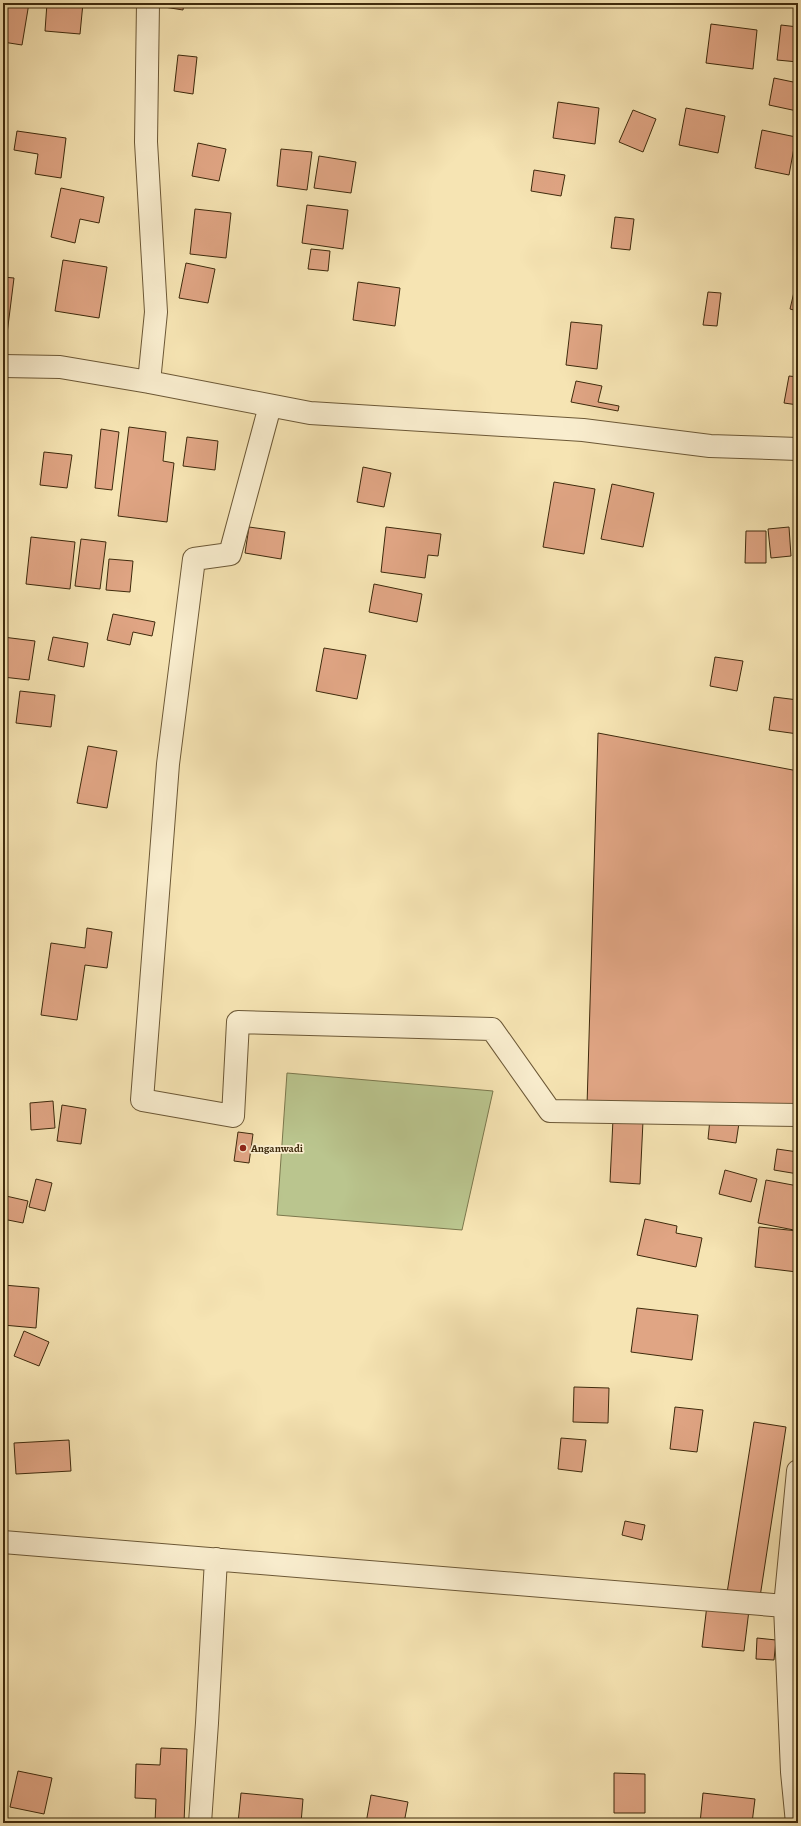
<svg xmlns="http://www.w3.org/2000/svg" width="801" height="1826" viewBox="0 0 801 1826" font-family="Alegreya,serif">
<rect width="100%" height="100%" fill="#f6e4b3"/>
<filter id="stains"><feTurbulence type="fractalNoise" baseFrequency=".005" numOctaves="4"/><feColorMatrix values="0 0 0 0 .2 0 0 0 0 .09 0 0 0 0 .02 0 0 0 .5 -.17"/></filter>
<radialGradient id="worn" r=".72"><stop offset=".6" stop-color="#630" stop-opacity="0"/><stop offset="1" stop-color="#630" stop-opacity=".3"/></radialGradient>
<path fill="#bac58e" stroke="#7c784d" d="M287,1073L493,1091L462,1230L277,1215Z"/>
<path fill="#e0a584" stroke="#3e2a0c" d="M3,3H29L22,45L3,42Z
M47,3H83L80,34L45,31Z
M159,3H184L183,10L158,6Z
M711,24L757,30L753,69L706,63Z
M781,25L798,27V62L777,60Z
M178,55L197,57L193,94L174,91Z
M774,78L798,83L797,111L769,105Z
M558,102L599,108L595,144L553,138Z
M686,108L725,116L718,153L679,145Z
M633,110L656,119L643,152L619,142Z
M762,130L796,137L789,175L755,168Z
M17,131L66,138L61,178L35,174L38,154L14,150Z
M198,143L226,149L219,181L192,176Z
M281,149L312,152L307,190L277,186Z
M319,156L356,162L351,193L314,188Z
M534,170L565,175L561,196L531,191Z
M61,188L104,197L99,223L80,219L75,243L51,237Z
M307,205L348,210L343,249L302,243Z
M195,209L231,213L226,258L190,254Z
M615,217L634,219L630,250L611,248Z
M311,249L330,251L328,271L308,269Z
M63,260L107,267L99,318L55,311Z
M186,263L215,269L208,303L179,298Z
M798,275V311L790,309Z
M3,277L14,278L7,334L3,333Z
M358,282L400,288L395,326L353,320Z
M708,292L721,293L717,326L703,325Z
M571,322L602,325L597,369L566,365Z
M789,376L798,377V405L784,403Z
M576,381L602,386L598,402L619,406L618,411L571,402Z
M129,427L166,432L163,461L174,463L167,522L118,516Z
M101,429L119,432L112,490L95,488Z
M187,437L218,441L215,470L183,466Z
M44,452L72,455L67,488L40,485Z
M363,467L391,473L384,507L357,502Z
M554,482L595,489L584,554L543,547Z
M612,484L654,493L643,547L601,539Z
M249,527L285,532L281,559L245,553Z
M386,527L441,534L438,556L428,555L425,578L381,572Z
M789,527L791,556L771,558L768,529Z
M746,531H766V563H745Z
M31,537L75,542L70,589L26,584Z
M81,539L106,542L100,589L75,586Z
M109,559L133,561L130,592L106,590Z
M374,584L422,594L417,622L369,612Z
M113,614L155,622L152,636L133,632L130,645L107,640Z
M3,637L35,641L29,680L3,677Z
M53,637L88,643L84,667L48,660Z
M324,648L366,655L357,699L316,691Z
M715,657L743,661L737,691L710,686Z
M20,691L55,695L51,727L16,723Z
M774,697L798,700V734L769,730Z
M598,733L798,771V1109L587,1106Z
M88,746L117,751L107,808L77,803Z
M87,928L112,932L107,968L85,965L77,1020L41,1015L51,943L85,948Z
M53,1101L55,1128L31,1130L30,1103Z
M62,1105L86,1109L81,1144L57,1141Z
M613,1119L643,1121L640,1184L610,1182Z
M710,1119L739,1123L736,1143L708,1139Z
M238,1132L253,1134L249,1163L234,1161Z
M777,1149L798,1152V1174L774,1170Z
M725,1170L757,1179L751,1202L719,1194Z
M36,1179L52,1183L45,1211L29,1207Z
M766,1180L798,1186V1210L794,1230L758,1223Z
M6,1196L28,1201L23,1223L3,1219Z
M645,1219L677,1226L676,1233L702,1238L696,1267L637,1255Z
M759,1227L798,1231L797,1272L755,1267Z
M3,1285L39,1288L36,1328L3,1325Z
M637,1308L698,1315L692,1360L631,1352Z
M24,1331L49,1342L39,1366L14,1356Z
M574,1387L609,1388L608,1423L573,1422Z
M675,1407L703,1410L697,1452L670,1449Z
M754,1422L786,1427L760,1597L727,1593Z
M561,1438L586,1440L582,1472L558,1469Z
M69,1440L71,1471L16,1474L14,1443Z
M625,1521L645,1525L642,1540L622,1535Z
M707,1605L749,1610L744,1651L702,1647Z
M757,1638L776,1640L774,1660L756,1659Z
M161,1748L187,1749L184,1823H155L156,1799L135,1798L136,1764L160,1765Z
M18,1771L52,1778L44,1814L10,1807Z
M614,1773L645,1774V1813H614Z
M241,1793L303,1799L301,1823H238Z
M703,1793L755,1799L752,1823H700Z
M371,1795L408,1802L404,1823H366Z"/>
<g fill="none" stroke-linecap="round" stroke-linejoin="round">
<defs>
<path id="minor" d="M148,3L146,142L156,312L149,382
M3,366L60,367L149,382L310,413L583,430L710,446L798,449
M270,406L230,554L194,559L168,764L142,1100L233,1116L238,1022L492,1029L550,1111L798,1115
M3,1542L785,1606L798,1604
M200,1823L207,1723L216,1559
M797,1823L792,1772L785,1606L798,1471"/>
</defs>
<use href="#minor" stroke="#6c5836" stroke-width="24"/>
<use href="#minor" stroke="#f9edce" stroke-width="22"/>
</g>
<circle fill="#8f2418" stroke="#f9edce" stroke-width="1.5" cx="243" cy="1148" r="4"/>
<g text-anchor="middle" stroke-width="3.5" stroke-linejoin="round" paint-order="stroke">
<g font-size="11" font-weight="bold" fill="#3e2a0c" stroke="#f9edce" text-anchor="start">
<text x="251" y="1152">Anganwadi</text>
</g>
</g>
<rect width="801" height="1826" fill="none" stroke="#f6e4b3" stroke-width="16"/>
<rect x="4" y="4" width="793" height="1818" fill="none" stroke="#3e2a0c" stroke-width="2"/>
<rect x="8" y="8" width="785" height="1810" fill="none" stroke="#3e2a0c"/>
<rect width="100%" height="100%" filter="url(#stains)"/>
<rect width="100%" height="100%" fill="url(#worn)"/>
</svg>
